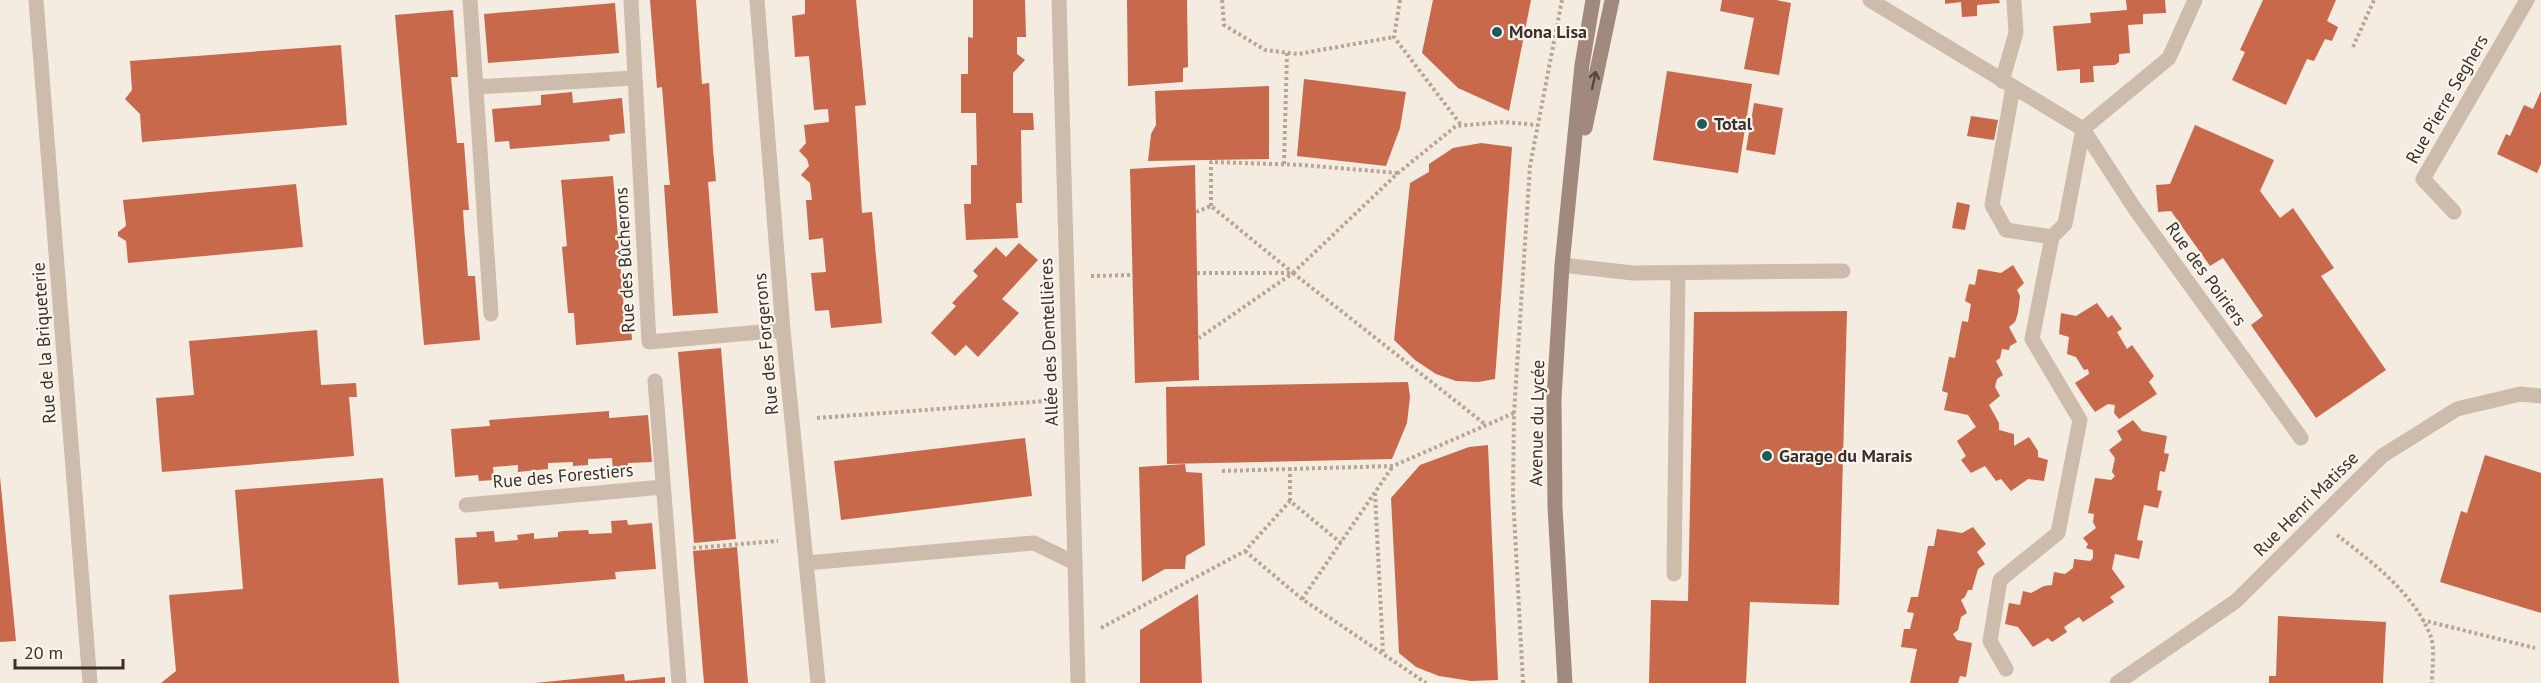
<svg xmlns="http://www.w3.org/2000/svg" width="2541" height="683" viewBox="0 0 2541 683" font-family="'PT Sans',sans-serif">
<rect width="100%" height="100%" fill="#f4ebe1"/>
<path fill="#c8694b" d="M650,0H696L702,84L709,83L713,149L716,181L708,182L718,313L673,316L664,185H670L669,175L662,87L657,88Z
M805,0H856L866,105L855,106L862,213L872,212L882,323L831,328L829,310L815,311L811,273L826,272L824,251L823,238L809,240L806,200H812L810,183L801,175L809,166L807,159L799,151L806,143L804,125L829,122L828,109L814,110L809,56L795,57L792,16L805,14Z
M973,0H1025L1026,37H1017V54L1025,60L1013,73V113H1033L1034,130H1021L1022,203H1016L1018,238L966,240L964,204H971V165H977L976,113H961V74H968V37L973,38Z
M1127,0H1187L1188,67L1183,68V82L1128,86Z
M1433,0H1531L1509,111L1458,88L1422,53Z
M1722,0H1776L1791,3L1779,75L1744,69L1754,18L1720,11Z
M1945,0H1999L2000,3L1977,5V16L1962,17L1961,2L1945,4Z
M2126,0H2165L2166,13L2143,14V24L2128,25L2130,53L2119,54V62L2115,65L2093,66L2094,82L2080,83V69L2057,71L2053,26L2091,23L2090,13L2127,10Z
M2263,0H2336L2327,21L2338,27L2332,41L2325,39L2314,61L2307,59L2286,105L2232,80L2245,52L2240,50Z
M615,3L619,53L488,63L484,14Z
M453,10L458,77H451L457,143H464L469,210H463L464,226L468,276H475L480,340L424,345L395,15Z
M341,45L347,125L142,142L140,114L125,99L132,90L130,61Z
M1667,71L1752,84L1738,173L1653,160Z
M1304,79L1406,92L1400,128L1386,166L1297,156Z
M1269,86V159L1148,161L1151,134L1156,125L1155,91Z
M2541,91V164L2537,173L2497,154L2506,134L2510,136L2524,105L2533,109Z
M572,92L573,103L622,98L625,133L609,135L610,141L510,149L509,141L495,142L492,109L541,105V95Z
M1754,103L1783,108L1775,155L1746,150Z
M1971,116L1998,120L1994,140L1967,136Z
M2195,125L2274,160L2260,191L2280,218L2293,208L2334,268L2321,276L2386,370L2316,418L2251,325L2263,316L2223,258L2210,266L2171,211L2158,212L2156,185L2170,184Z
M1481,143L1512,147L1495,379L1478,382L1456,381L1436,374L1415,360L1394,340L1410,183L1429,172V164L1453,148Z
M1195,165L1199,380L1135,383L1130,169Z
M613,176L624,309H630L632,340L576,345L574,313H568L562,247L567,246L561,180Z
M296,184L303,247L128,263L126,241L118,236V232L126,226L123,200Z
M1957,202L1970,205L1965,230L1952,228Z
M1019,243L1038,260L1002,299L1019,313L978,357L966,345L955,356L931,333L956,306L952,303L978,276L973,271L996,247L1006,257Z
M2013,265L2024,283L2017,290L2020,296L2018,313L2015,322L2009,327L2017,342L2010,346L2009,350L2002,349L2000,358L1996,361L2003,375L1997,379L1995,387L2000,396L1989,405L1999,423V430L2014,434V446L2029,437L2038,451V457L2048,460L2044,481L2028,479L2011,491L2001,479L1996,481L1985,466L1971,473L1961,460L1966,456L1957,441L1976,427L1968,415L1944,410L1948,393L1942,391L1949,357L1955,358L1962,321L1968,322L1971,304L1965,301L1969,284L1975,285L1978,269L2001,273Z
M2097,303L2108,318L2112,315L2122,329L2117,332L2127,349L2132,345L2154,376L2149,382L2157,394L2119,419L2114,413L2115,405L2108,404L2095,412L2085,398L2075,383L2089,374L2088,369L2084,370L2076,357L2067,354L2069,337L2059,334L2061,313L2076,316Z
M1847,311L1839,605L1750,602L1746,683H1649L1651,600L1688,601L1694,312Z
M317,330L321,385L356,383L357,397H349L354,456L162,472L156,398L194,395L189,341Z
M721,348L736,539L694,543L678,352Z
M1408,382L1410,397L1407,423L1392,459L1167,464L1166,387Z
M609,411V418L648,415L652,462L628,463V469L613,470L612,458L588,459V465L573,466V462L548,463V469L518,472V465L493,467L494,480L479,481L478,475L455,477L451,429L490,426L489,420Z
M2133,420L2142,431L2167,436L2164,453L2169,454L2165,472L2160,471L2157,490L2162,491L2158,508L2144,505L2137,540L2143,541L2139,559L2115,554L2112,569L2125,587L2110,597L2114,602L2083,622L2079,617L2064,627L2067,632L2052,642L2048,638L2033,647L2018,627L2005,624L2009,603L2020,605L2023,591L2031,593L2044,586L2052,585L2054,572L2065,574L2073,568L2074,559L2090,561L2093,558V550L2086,548L2088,544L2083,538L2096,528L2093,522L2094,514L2088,513L2095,478L2111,480L2115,476L2112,472L2115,458L2109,450L2122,440L2117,431Z
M1025,438L1032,496L841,520L834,461Z
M1488,445L1498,680L1471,681L1439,676L1416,667L1399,653L1391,498L1420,465L1469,447Z
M2485,455L2541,473V613L2440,582L2461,511L2467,513Z
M1185,464L1186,472L1202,473L1205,545L1186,556L1185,569H1165L1142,582L1139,467Z
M0,477L16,641L0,642Z
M383,478L399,683H161L176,671L169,595L243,589L235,490Z
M627,520L628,525L652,523L656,569L615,572L616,579L499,589L498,582L458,585L455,538L477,537L476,532L494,531L495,542L518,540L517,535L534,533V539L558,537V532L563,531L588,530L589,534L612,533L611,521Z
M1973,527L1986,544L1977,552L1985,564L1978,569L1972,590H1968L1965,597L1961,600L1967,613L1961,617L1958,630L1953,634L1957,640L1972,643L1966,677L1960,676L1958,683H1910L1917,649L1901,647L1904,629H1910L1914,613L1907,612L1911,597H1918L1928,546H1934L1937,529L1962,533Z
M737,547L748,683H704L693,551Z
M1198,594L1202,683H1140V630Z
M2278,616L2386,622L2383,683H2269V676H2276Z
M624,674L625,681L665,677V683H535Z"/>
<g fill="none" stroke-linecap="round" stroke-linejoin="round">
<path stroke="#b9a596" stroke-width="4" stroke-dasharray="3 3" stroke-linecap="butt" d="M1222,0L1224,25L1265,50L1298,54L1394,37
M1400,0L1394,37L1461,125
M2353,47L2374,0
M1284,164L1287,53
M1211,206V162L1303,165L1398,173
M1196,212L1211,206L1293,273L1199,338
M1197,273H1293L1486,425
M1293,273L1398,173L1456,126L1504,122L1537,125
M1091,276L1132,275
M817,418L1046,401
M1290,468V501
M1222,471L1393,466L1514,413
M1375,493L1383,653
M2337,535C2372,562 2414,593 2431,637C2435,649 2432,669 2432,683
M693,548L778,541
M1245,551L1302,599L1426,683
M1302,599L1393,466
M2422,620L2535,648
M1101,628L1245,551L1290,501L1341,543
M1523,683L1513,495L1514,413L1530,166L1562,0"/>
<path stroke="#cdbbac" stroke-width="15" d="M1562,265L1633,273L1843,271
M1674,574L1678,273"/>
<path stroke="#cdbbac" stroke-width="15" d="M1059,0L1075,563"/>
<path stroke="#cdbbac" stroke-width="15" d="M36,0L90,683
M470,0L491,314
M631,0L649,342L783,330
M757,0L783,330L818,683
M1870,0L2083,129L2135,209L2301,438
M2002,81L2016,33L2014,0
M476,87L635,78
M2013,87L1992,205L2006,230L2052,237L2065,224L2083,129
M2083,129L2169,58L2195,0
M2454,212L2423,179L2527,0
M655,381L679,683
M466,505L663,487
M806,563L1034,543L1075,563L1078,683
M2006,669L1990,641L2000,580L2058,533L2080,420L2032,339L2052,237
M2117,683L2236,601L2382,456L2457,409L2520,394L2541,396"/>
<path stroke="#a18a7d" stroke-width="15" d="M1585,128L1612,0
M1565,683L1555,507L1554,399L1562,265L1582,65L1593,0"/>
</g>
<defs><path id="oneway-shaft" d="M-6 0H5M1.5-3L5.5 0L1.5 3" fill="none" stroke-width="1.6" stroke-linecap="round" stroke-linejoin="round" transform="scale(1.5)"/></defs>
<use stroke="#544640" href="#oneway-shaft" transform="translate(1594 80) rotate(-78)"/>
<g fill="#1f5a5e" stroke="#fbf5ee" stroke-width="2">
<circle cx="1497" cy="32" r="6"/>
<circle cx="1702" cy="124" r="6"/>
<circle cx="1767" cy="456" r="6"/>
</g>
<g text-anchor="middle" stroke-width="4.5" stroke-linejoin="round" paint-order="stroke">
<g font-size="18" font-weight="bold" fill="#3b302b" stroke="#fbf5ee" text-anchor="start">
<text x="1509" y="38">Mona Lisa</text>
<text x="1714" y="130">Total</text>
<text x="1779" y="462">Garage du Marais</text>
</g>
<g font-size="18" fill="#3b302b" stroke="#fbf5ee">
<text transform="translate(2447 99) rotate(-60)" y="6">Rue Pierre Seghers</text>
<text transform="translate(625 260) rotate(-93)" y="6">Rue des Bûcherons</text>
<text transform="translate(2206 274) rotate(54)" y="6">Rue des Poiriers</text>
<text transform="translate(1049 342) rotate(-92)" y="6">Allée des Dentellières</text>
<text transform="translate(44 343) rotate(-94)" y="6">Rue de la Briqueterie</text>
<text transform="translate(766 344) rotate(-95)" y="6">Rue des Forgerons</text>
<text transform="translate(1537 423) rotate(-89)" y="6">Avenue du Lycée</text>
<text transform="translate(563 476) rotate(-5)" y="6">Rue des Forestiers</text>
<text transform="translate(2306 504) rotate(-45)" y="6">Rue Henri Matisse</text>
</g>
</g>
<path d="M15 659v9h108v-9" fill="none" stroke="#3b302b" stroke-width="3"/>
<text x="24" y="659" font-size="18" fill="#3b302b" stroke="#fbf5ee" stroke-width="4.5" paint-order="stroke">20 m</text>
</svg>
